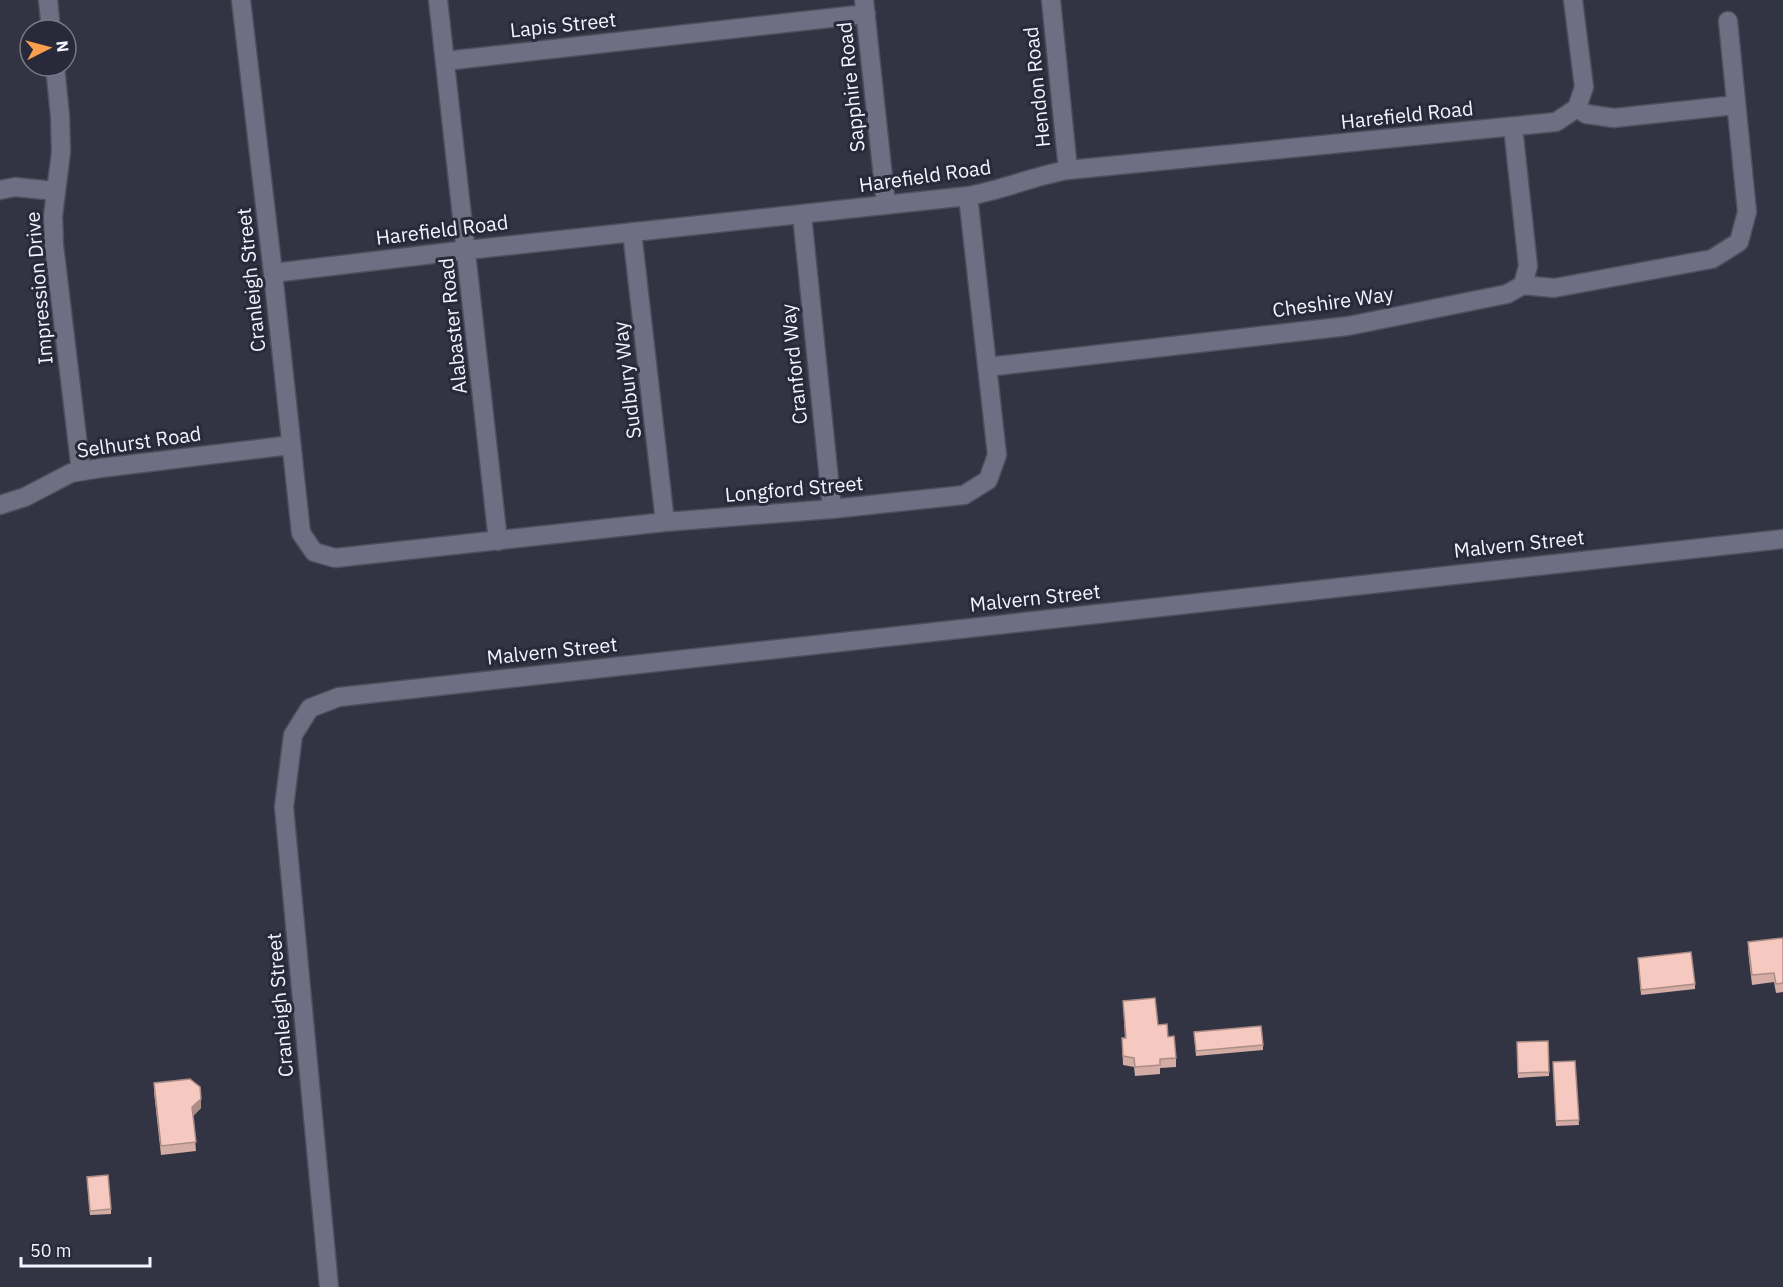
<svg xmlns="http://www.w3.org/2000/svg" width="1783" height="1287" viewBox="0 0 1783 1287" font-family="'IBM Plex Sans',sans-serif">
<rect width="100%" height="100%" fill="#323343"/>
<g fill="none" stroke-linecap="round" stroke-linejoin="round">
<defs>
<path id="street" d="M48,0L51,30
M241,0L273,273L301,533L314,552L335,558L665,522L832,509L964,495L988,480L997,455L968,196
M438,0L498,541
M864,0L886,205
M1051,0L1068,170
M1573,0L1584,87L1577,108
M445,61L866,14
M55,66L60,116L61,152L53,216L54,245L81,471
M1577,108L1586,114L1614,118L1736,105
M0,190L15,187L55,191
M802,215L832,509
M632,232L665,522
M273,273L467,250L968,196C1002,190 1034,176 1068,170L1556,122L1577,108
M1523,285L1554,288L1712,259L1739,242L1747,212L1728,21
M987,367L1348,326L1507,294L1523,285L1528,266L1513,127
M0,505L25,497L71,473L101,468L291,445
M329,1287L284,807L293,735L310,708L339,697L1783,539"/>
</defs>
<use href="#street" stroke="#4e4e5c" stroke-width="21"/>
<use href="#street" stroke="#6e6f82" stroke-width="18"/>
</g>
<path fill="#d3ada5" d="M1783,938V992L1776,993L1774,982L1752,985L1748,951V942Z
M1638,958L1695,984V989L1641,995Z
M1123,1001L1158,1025L1168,1037L1176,1058V1067L1160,1068V1074L1135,1076L1134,1067L1123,1065L1122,1038H1125Z
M1194,1032L1263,1045V1050L1196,1056Z
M1548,1041L1549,1076L1518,1078L1517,1042Z
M1575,1061L1579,1125L1556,1126L1553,1062Z
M154,1083L201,1108L193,1116L196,1151L161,1155L154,1092Z
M87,1181L111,1209V1214L90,1215Z"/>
<path fill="#ac8d86" d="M201,1099V1108L192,1117V1107Z"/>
<path fill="#f5c9c0" stroke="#ac8d86" stroke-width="1.5" d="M1783,938V983L1776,984L1774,973L1752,975L1748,942Z
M1691,952L1695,984L1641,990L1638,958Z
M1155,998L1158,1025L1167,1024L1168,1037L1174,1036L1176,1058L1160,1059V1065L1135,1067L1134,1058L1123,1056L1122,1038H1126L1123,1001Z
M1261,1026L1263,1045L1196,1051L1194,1032Z
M1548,1041L1549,1072L1518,1073L1517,1042Z
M1575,1061L1579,1120L1556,1121L1553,1062Z
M190,1079L200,1087L201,1099L192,1107L196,1142L161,1146L154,1083Z
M108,1175L111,1209L90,1211L87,1177Z"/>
<g text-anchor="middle" stroke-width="6" stroke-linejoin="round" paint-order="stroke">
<g font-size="20" fill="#f3f4ff" stroke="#282939">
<text transform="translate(563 25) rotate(-6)" y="7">Lapis Street</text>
<text transform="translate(851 87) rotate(-96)" y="7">Sapphire Road</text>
<text transform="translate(1037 87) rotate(-96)" y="7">Hendon Road</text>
<text transform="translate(1407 115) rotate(-6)" y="7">Harefield Road</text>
<text transform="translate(925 176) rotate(-8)" y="7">Harefield Road</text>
<text transform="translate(442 230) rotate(-7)" y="7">Harefield Road</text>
<text transform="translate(251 280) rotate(-96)" y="7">Cranleigh Street</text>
<text transform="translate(39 288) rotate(-95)" y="7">Impression Drive</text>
<text transform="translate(1333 302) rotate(-8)" y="7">Cheshire Way</text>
<text transform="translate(453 326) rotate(-96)" y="7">Alabaster Road</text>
<text transform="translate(794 364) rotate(-96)" y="7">Cranford Way</text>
<text transform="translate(627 380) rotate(-97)" y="7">Sudbury Way</text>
<text transform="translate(139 442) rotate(-8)" y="7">Selhurst Road</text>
<text transform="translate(794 489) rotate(-5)" y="7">Longford Street</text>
<text transform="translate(1519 544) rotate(-6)" y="7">Malvern Street</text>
<text transform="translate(1035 598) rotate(-6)" y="7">Malvern Street</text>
<text transform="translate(552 651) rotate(-6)" y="7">Malvern Street</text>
<text transform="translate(280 1005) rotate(-95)" y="7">Cranleigh Street</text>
</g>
</g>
<g transform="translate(48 48) rotate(84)"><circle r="28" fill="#282939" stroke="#797a88" stroke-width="1.5"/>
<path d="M0-4.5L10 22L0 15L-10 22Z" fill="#fa9f4e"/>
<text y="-9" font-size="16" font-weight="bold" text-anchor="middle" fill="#f3f4ff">N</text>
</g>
<path d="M21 1257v9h129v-9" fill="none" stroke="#f3f4ff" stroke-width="3"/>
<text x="30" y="1257" font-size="18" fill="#f3f4ff" stroke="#282939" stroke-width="4.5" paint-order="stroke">50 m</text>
</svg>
